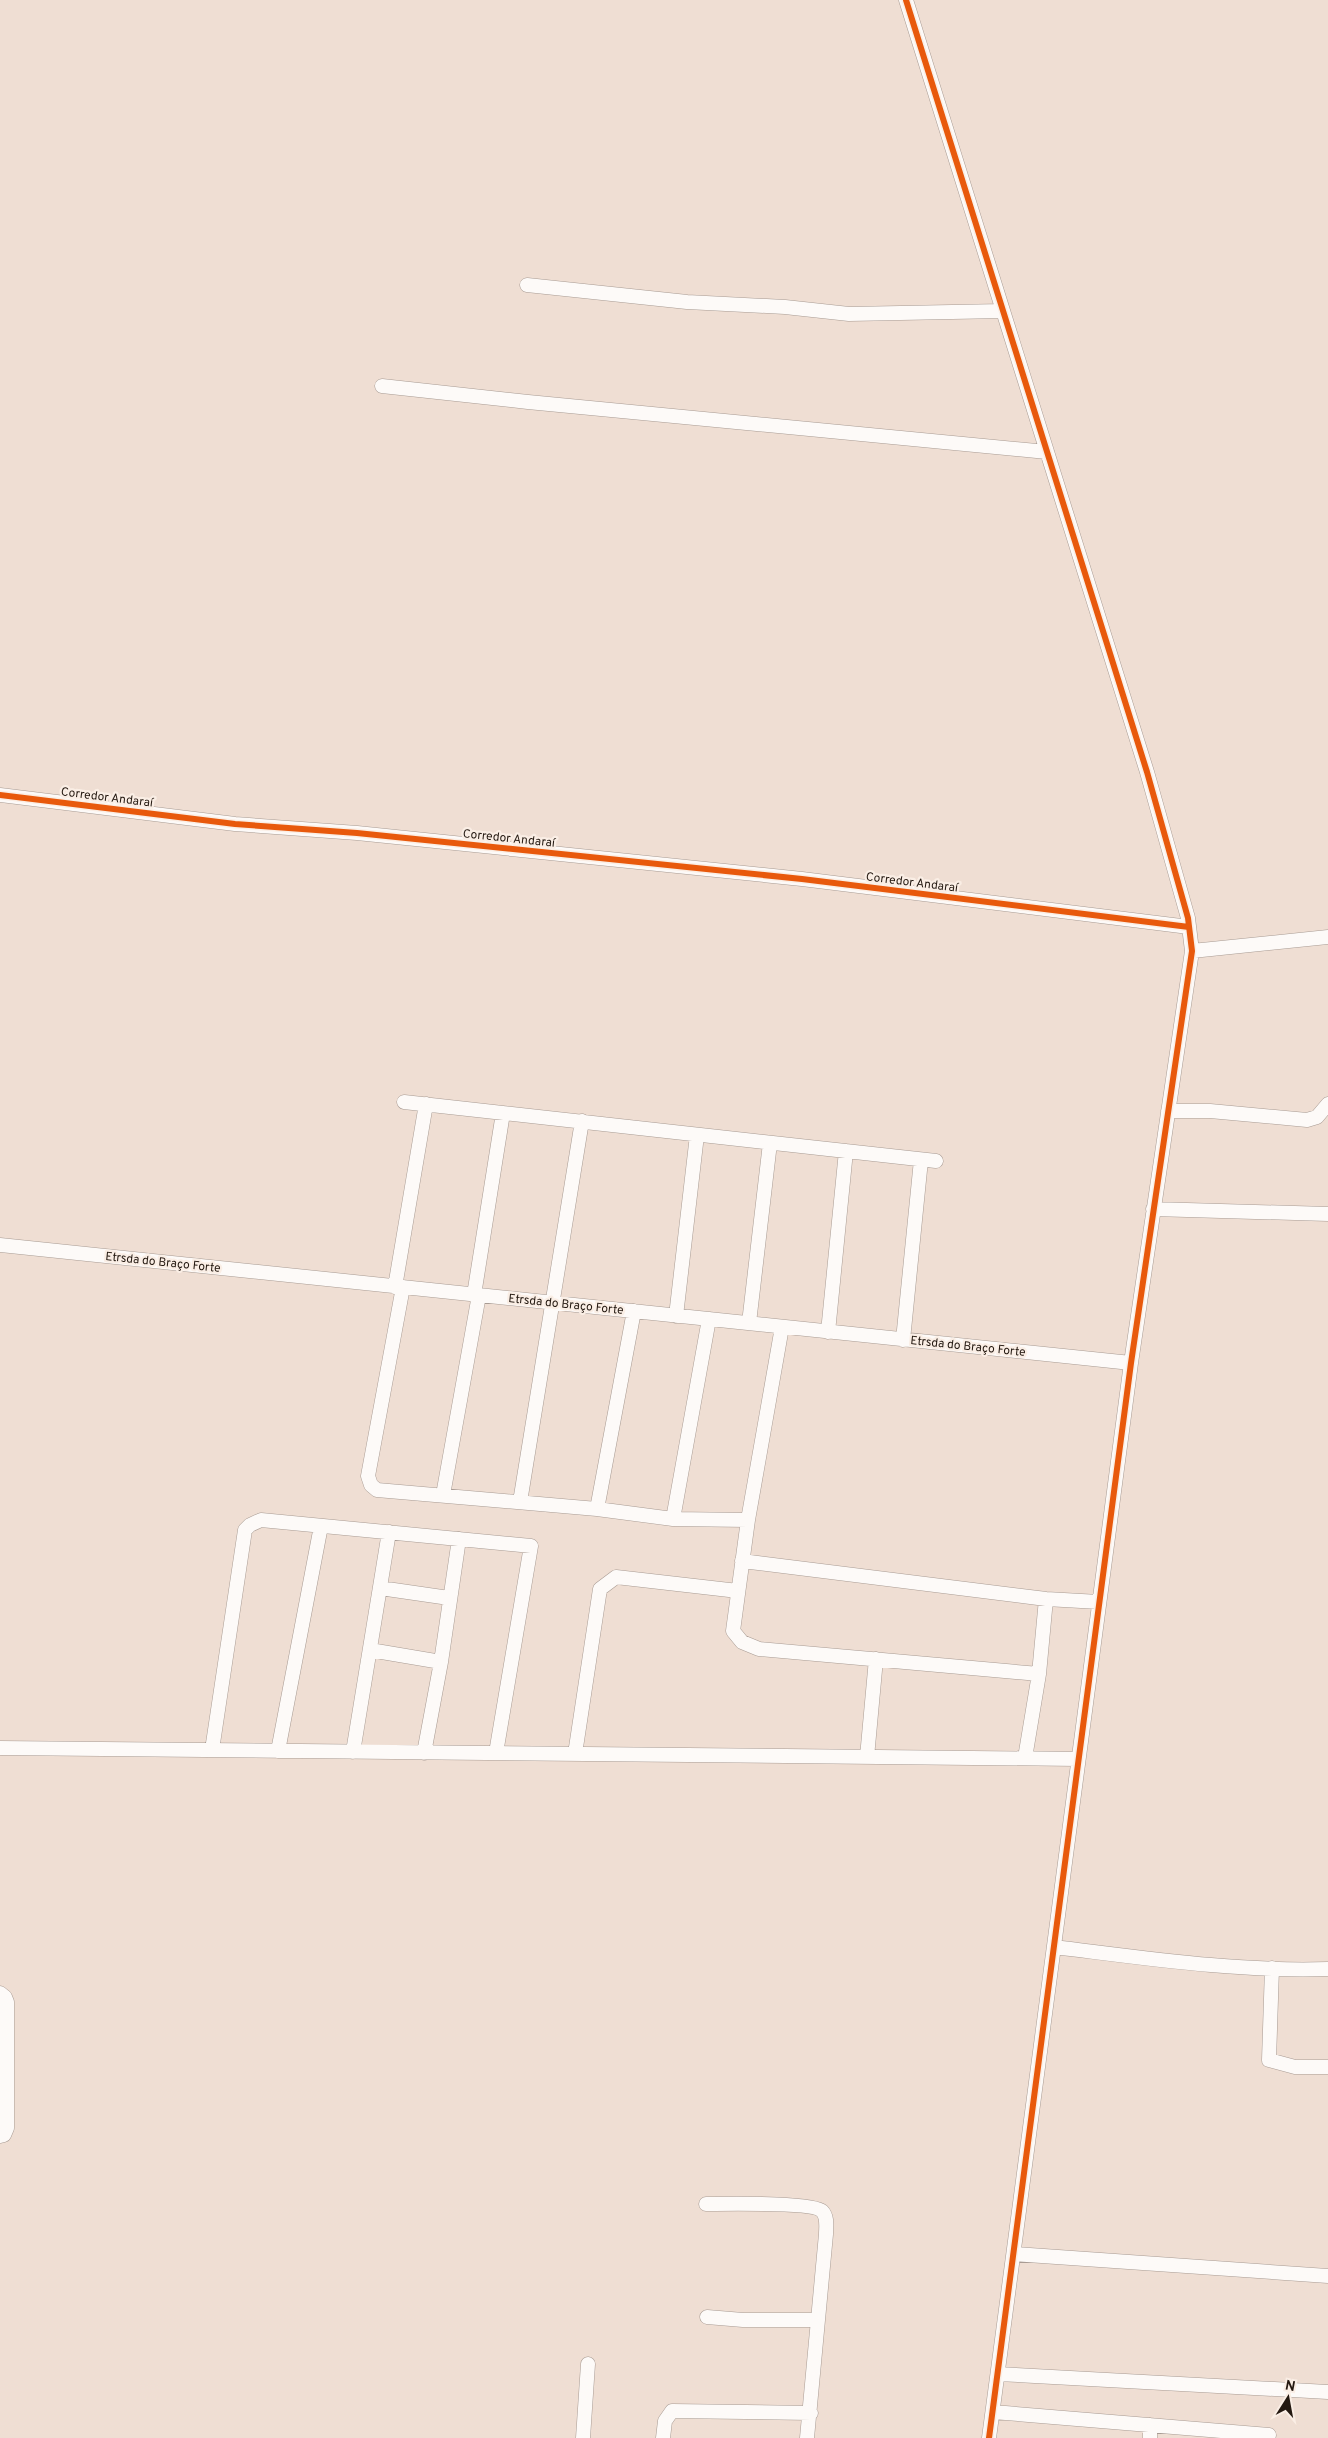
<svg xmlns="http://www.w3.org/2000/svg" width="1328" height="2438" viewBox="0 0 1328 2438" font-family="Overpass,sans-serif">
<rect width="100%" height="100%" fill="#efded3"/>
<g fill="none" stroke-linecap="round" stroke-linejoin="round">
<defs>
<path id="minor" d="M906,0L1147,772L1188,918L1192,951L1131,1363L989,2438
M527,285L687,302L785,307L849,314L1003,311
M382,386L528,402L1047,452
M0,795L235,824L357,833L802,879L1189,927
M1192,951L1328,937
M404,1102L936,1161
M1168,1111H1210L1307,1120L1317,1117L1328,1104
M1153,1209L1328,1214
M0,1245L1131,1363
M395,1287L426,1104
M403,1287L368,1476L371,1485L377,1490L597,1509L673,1519L748,1520L782,1327
M474,1295L503,1113
M676,1316L697,1135
M749,1323L770,1143
M828,1332L846,1151
M903,1340L921,1160
M443,1495L479,1295
M520,1502L582,1121
M597,1509L634,1311
M673,1519L709,1319
M748,1520L733,1631L742,1642L759,1649L1039,1674
M742,1561L1046,1599L1099,1602
M380,1588L449,1598
M370,1650L441,1662
M0,1748L1078,1759
M212,1750L245,1530L250,1525L261,1520L531,1546L496,1753
M278,1751L321,1526
M353,1752L389,1532
M424,1753L441,1662L459,1539
M575,1754L600,1589L616,1577L738,1591
M867,1757L876,1659
M1025,1758L1039,1674L1046,1599
M1054,1947C1145,1958 1237,1972 1328,1969
M1272,1968L1269,2060L1295,2067H1328
M0,1993L5,1997L7,2002V2128L4,2135L0,2136
M706,2204C724,2204 813,2202 822,2211C828,2217 826,2227 826,2234L807,2438
M1014,2254L1328,2276
M707,2317L743,2320H817
M998,2374L1328,2392
M993,2412L1269,2435
M583,2438L588,2364
M663,2438L665,2421L672,2411L811,2413
M1150,2438V2425"/>
</defs>
<use href="#minor" stroke="#a89b93" stroke-width="15"/>
<use href="#minor" stroke="#fdfaf8" stroke-width="14"/>
<defs>
<path id="cycleway" d="M906,0L1147,772L1188,918L1192,951L1131,1363L989,2438
M0,795L235,824L357,833L802,879L1189,927"/>
</defs>
<use href="#cycleway" stroke="#faeee5" stroke-width="9"/>
<use href="#cycleway" stroke="#e8590c" stroke-width="6"/>
</g>
<g text-anchor="middle" stroke-width="4.5" stroke-linejoin="round" paint-order="stroke">
<g font-size="12" fill="#231810" stroke="#faeee5">
<text transform="translate(107 797) rotate(7)" y="4">Corredor Andaraí</text>
<text transform="translate(509 838) rotate(6)" y="4">Corredor Andaraí</text>
<text transform="translate(912 882) rotate(7)" y="4">Corredor Andaraí</text>
<text transform="translate(163 1262) rotate(6)" y="4">Etrsda do Braço Forte</text>
<text transform="translate(566 1304) rotate(6)" y="4">Etrsda do Braço Forte</text>
<text transform="translate(968 1346) rotate(6)" y="4">Etrsda do Braço Forte</text>
</g>
</g>
<g transform="translate(1288 2398) rotate(11)" stroke="#faeee5" stroke-width="4" paint-order="stroke">
<path d="M0-4L9 19L0 12L-9 19Z" fill="#231810"/>
<text y="-8" font-size="14" font-weight="bold" text-anchor="middle" fill="#231810">N</text>
</g>
</svg>
